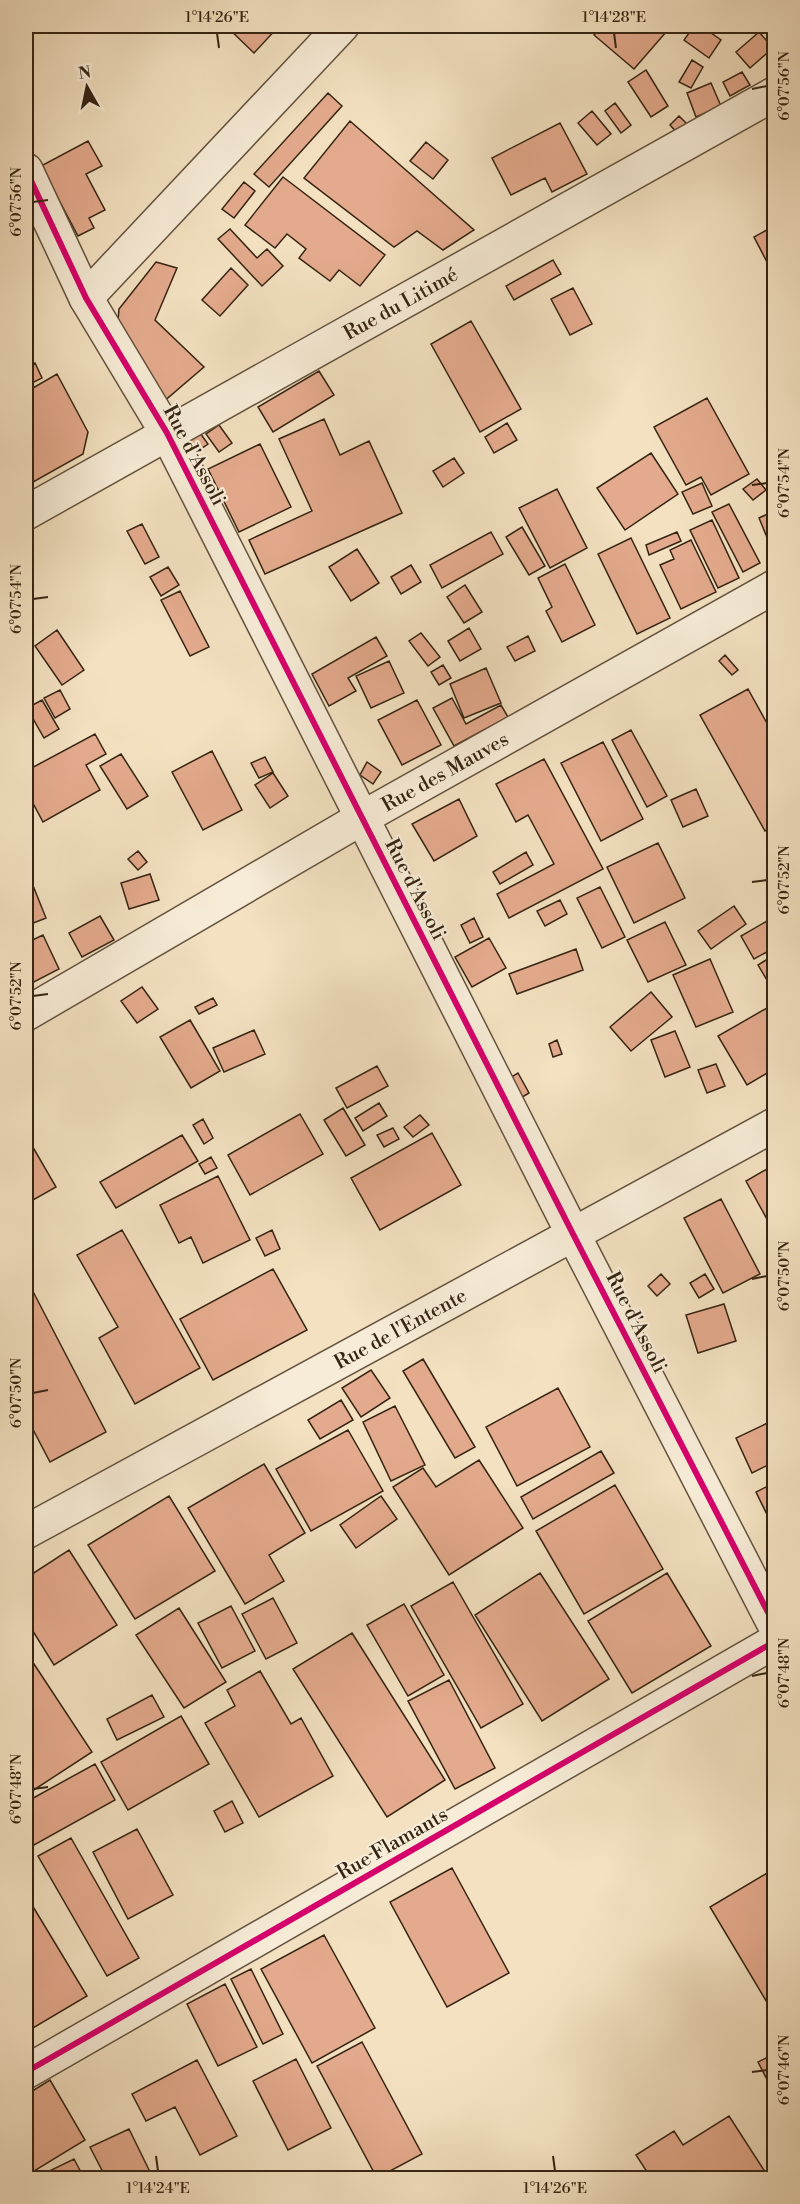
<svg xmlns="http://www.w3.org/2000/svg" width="800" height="2204" viewBox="0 0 800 2204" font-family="'Libre Bodoni',serif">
<rect width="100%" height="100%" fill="#f3e1c1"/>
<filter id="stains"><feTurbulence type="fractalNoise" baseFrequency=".00333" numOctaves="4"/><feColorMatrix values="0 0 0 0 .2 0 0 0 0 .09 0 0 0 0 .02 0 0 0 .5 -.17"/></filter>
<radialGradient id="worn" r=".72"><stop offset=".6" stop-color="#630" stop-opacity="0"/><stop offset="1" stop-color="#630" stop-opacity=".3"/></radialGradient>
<path fill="#e4aa8d" stroke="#352412" stroke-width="1.5" d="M226,26H279L254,53Z
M602,26H658L666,32L634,69L594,35Z
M694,26H701L721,40L709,58L684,40Z
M759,32L773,48L750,68L736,52Z
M692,60L703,67L691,88L679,82Z
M646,70L668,106L651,117L628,82Z
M742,72L750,85L730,96L723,82Z
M711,83L721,106L696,117L687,93Z
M328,93L342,106L269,187L254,174Z
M615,103L631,125L621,133L605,111Z
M592,111L611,134L597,145L578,123Z
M679,116L689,126L679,135L670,125Z
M350,121L474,230L443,250L417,231L394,247L304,178Z
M560,123L587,174L552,192L545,178L511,195L492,158Z
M88,141L102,166L86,174L105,210L89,218L94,228L78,236L41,166Z
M426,142L448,160L433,179L410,161Z
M283,177L385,255L360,286L339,270L330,281L299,258L306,249L287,234L275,248L245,225Z
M244,182L255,191L234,218L222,209Z
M774,226V258L767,262L754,237Z
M230,229L257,258L267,249L283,266L262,286L218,239Z
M553,260L561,274L514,300L506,286Z
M156,262L177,268L155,320L204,367L163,402L117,331L119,309Z
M231,268L248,285L220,316L202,300Z
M573,288L592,324L570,335L551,299Z
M471,321L521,409L480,432L431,344Z
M35,363L42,378L26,386V368Z
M319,371L334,395L273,432L258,407Z
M57,374L88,432L83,454L26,486V392Z
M707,398L749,474L711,495L701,477L686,485L654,427Z
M324,419L340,455L369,441L402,513L265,574L249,540L312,511L279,439Z
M507,423L517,440L494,453L485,437Z
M219,425L232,443L219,452L206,434Z
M200,433L208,444L186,459L178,447Z
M260,444L291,507L239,532L208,469Z
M651,453L678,494L625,530L597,488Z
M454,458L464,473L443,487L433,471Z
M757,479L766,490L753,500L743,489Z
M702,483L712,506L693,514L682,492Z
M557,489L587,548L550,568L519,508Z
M729,504L760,563L743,572L712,512Z
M774,511V551L773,552L759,518Z
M712,520L739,578L718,588L690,530Z
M142,524L159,557L145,564L127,531Z
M522,527L545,566L529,575L506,537Z
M491,532L503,554L442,588L430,565Z
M677,532L681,541L649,555L646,545Z
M631,538L670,618L637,634L598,554Z
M691,540L716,592L681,609L660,565L674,559L670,550Z
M357,549L379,583L351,601L329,567Z
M565,564L595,625L562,642L546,611L552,607L538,578Z
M411,565L421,582L401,594L391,577Z
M168,567L179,585L161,596L150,577Z
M465,585L482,612L464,623L447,597Z
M180,591L209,647L190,656L161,600Z
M469,628L481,649L460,661L448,641Z
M57,630L84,670L62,685L35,646Z
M421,633L440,657L428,666L409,641Z
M528,636L535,651L515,661L507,647Z
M376,637L387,656L348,678L356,691L329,706L312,674Z
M725,655L738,670L732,675L719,661Z
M389,661L404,693L371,708L356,676Z
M443,665L451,678L439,685L431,672Z
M486,668L501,703L464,718L450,684Z
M748,689L774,736V826L765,831L700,715Z
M60,690L70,709L55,718L44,698Z
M452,698L466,724L501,705L508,717L454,746L433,708Z
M42,700L59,729L44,738L27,708Z
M417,700L441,745L402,765L378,720Z
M631,730L667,796L647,807L612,740Z
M95,734L106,754L86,765L100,790L43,822L26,790V771Z
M603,742L643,819L601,841L561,763Z
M212,751L242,810L203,830L172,772Z
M121,754L148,796L127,809L100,766Z
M265,757L273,772L259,778L251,763Z
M544,759L603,869L509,918L497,894L554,864L528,815L516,822L496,784Z
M367,762L381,772L373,784L360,775Z
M273,773L288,796L270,808L255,785Z
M696,789L708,816L683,827L671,800Z
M459,799L477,836L434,861L412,824Z
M658,843L685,898L634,923L607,867Z
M138,851L147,862L138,870L128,859Z
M526,852L533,865L500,884L493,872Z
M26,868L46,918L26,926Z
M150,874L159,900L129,909L121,883Z
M600,887L625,937L602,948L577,898Z
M560,900L567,914L545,926L537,911Z
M734,906L746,924L711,949L698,931Z
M100,916L114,940L82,957L69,933Z
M774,917V948L754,959L741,936Z
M474,918L483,937L470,943L461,925Z
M665,922L686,965L648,982L627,940Z
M43,935L59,969L26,986V943Z
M489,938L506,968L472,987L455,957Z
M576,949L583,970L517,994L509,974Z
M774,955V992L758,965Z
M710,959L733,1012L696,1027L673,975Z
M142,987L158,1009L137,1023L121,1001Z
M651,992L672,1017L631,1051L610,1027Z
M213,998L217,1005L199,1014L195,1007Z
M774,1004V1069L747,1085L718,1036Z
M190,1020L220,1071L191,1088L160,1037Z
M254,1030L265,1054L224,1072L213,1048Z
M675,1031L690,1067L665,1077L651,1040Z
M557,1040L562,1054L553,1057L549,1044Z
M716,1064L725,1086L707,1093L698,1070Z
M377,1066L388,1086L347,1108L336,1088Z
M518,1073L529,1093L516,1101L505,1081Z
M379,1103L387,1116L363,1131L355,1118Z
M343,1108L365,1145L346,1156L324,1120Z
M300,1114L323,1154L250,1195L228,1155Z
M420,1115L429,1125L413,1137L404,1127Z
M203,1119L213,1138L204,1144L193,1125Z
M393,1128L399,1139L384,1147L377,1135Z
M432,1133L461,1185L380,1230L351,1178Z
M182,1135L198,1161L116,1208L100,1182Z
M34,1149L56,1187L26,1204V1154Z
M211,1157L217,1168L205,1174L199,1164Z
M774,1165V1232L746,1181Z
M218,1176L250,1240L203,1263L191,1237L179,1243L160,1205Z
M721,1199L760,1274L723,1293L684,1218Z
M122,1230L200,1368L135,1404L99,1338L118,1327L77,1255Z
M272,1230L280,1249L265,1256L256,1238Z
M273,1269L307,1330L213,1380L180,1319Z
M661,1274L670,1284L657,1296L648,1286Z
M705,1274L714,1289L699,1298L690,1283Z
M26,1278L106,1432L50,1462L26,1416Z
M724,1304L736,1341L698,1353L686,1315Z
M423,1359L475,1447L455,1458L403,1371Z
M371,1370L390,1398L361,1417L342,1388Z
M558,1388L590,1447L517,1486L486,1427Z
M341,1400L353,1420L320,1439L308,1420Z
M395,1406L425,1465L391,1481L363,1422Z
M774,1420V1462L752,1473L736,1438Z
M348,1430L383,1491L311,1531L276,1469Z
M601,1451L614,1473L533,1519L521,1497Z
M479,1460L523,1528L449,1575L393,1487L423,1468L436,1487Z
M264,1464L305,1533L269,1555L284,1581L245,1604L188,1508Z
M774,1483V1529L756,1492Z
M615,1485L663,1569L584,1614L536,1531Z
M169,1496L215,1571L135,1619L88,1545Z
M381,1496L397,1519L356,1548L340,1525Z
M69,1550L117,1625L54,1665L26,1620V1578Z
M540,1573L609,1679L542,1721L475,1615Z
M667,1573L711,1646L632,1693L588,1621Z
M453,1582L523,1704L481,1728L411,1606Z
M273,1598L297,1643L266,1659L242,1614Z
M404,1604L444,1675L408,1696L367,1625Z
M231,1606L255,1651L222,1668L198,1623Z
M179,1608L226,1682L184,1708L136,1635Z
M352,1633L445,1780L387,1817L293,1669Z
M34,1664L92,1752L26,1795V1669Z
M260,1671L291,1724L301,1718L333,1776L259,1817L205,1723L235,1706L227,1690Z
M449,1680L495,1768L455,1789L408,1701Z
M152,1695L164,1717L117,1740L107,1719Z
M181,1716L209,1764L128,1810L101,1762Z
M95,1764L115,1800L34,1845L26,1829V1802Z
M232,1801L243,1823L225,1832L214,1811Z
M137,1829L173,1895L128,1919L93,1852Z
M71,1838L139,1958L107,1976L38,1856Z
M452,1868L509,1973L447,2007L390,1902Z
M774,1869V2007L771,2009L710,1907Z
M26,1895L87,1996L33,2028L26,2015Z
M324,1935L375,2028L312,2063L261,1969Z
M251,1969L283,2034L263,2044L231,1979Z
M225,1984L257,2047L218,2066L187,2004Z
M362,2042L422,2154L377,2178L317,2066Z
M774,2054V2093L758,2062Z
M296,2059L331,2128L288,2150L253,2081Z
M197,2060L237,2136L200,2155L175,2107L146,2121L132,2094Z
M50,2080L85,2140L26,2176V2095Z
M729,2116L769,2178H651L636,2155L674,2131L683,2145Z
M129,2129L153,2178H106L90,2147Z
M74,2159L84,2178H40L39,2176Z"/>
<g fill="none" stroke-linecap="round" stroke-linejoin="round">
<defs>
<g id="minor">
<path d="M26,170L86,298L167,433L573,1234L774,1624"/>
<path d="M86,298L342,26"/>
<path id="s1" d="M26,513L774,94"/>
<path id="s2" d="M26,1014L362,818L774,587"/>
<path d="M26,2072L774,1642"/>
</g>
<g id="tertiary">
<path id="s3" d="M26,1532L774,1125"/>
</g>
</defs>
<use href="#minor" stroke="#64533e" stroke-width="36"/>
<use href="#tertiary" stroke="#64533e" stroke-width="36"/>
<use href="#minor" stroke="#f7ecd7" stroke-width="33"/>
<use href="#tertiary" stroke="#f7ecd7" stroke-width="33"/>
<defs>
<path id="cycleway" d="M26,170L86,298L167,433L573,1234L774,1624
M26,2072L774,1642"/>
</defs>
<use href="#cycleway" stroke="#f7ecd7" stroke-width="10"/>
<use href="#cycleway" stroke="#d6006c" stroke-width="6"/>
</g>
<path fill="none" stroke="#352412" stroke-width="2" d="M217,33L219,48M614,33L616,48M752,89L767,86M33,202L48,200M752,485L767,483M33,599L48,597M752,882L767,880M33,996L48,994M752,1279L767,1276M33,1393L48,1390M752,1676L767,1673M33,1789L48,1787M752,2072L767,2070M156,2156L158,2171M553,2156L555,2171"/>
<g text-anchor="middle" stroke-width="4.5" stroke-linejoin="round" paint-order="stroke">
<g font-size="20" fill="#352412" stroke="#f7ecd7">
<text dy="7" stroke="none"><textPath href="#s1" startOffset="429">Rue du Litimé</textPath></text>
<text transform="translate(195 455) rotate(62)" y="7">Rue d'Assoli</text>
<text dy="7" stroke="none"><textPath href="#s2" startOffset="484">Rue des Mauves</textPath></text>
<text transform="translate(416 889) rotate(63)" y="7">Rue d'Assoli</text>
<text transform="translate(637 1322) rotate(63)" y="7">Rue d'Assoli</text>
<text dy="7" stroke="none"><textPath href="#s3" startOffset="426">Rue de l'Entente</textPath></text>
<text transform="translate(392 1843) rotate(-30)" y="7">Rue Flamants</text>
</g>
</g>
<rect width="800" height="2204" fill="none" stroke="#f3e1c1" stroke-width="66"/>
<g transform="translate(87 87) rotate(351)" stroke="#f7ecd7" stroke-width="4.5" paint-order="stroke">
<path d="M0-4.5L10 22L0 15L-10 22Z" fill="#352412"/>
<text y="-9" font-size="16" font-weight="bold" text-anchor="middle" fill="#352412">N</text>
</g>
<rect x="33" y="33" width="734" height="2138" fill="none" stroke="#352412" stroke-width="2"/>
<g font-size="15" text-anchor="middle" fill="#352412">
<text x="217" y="22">1°14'26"E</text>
<text x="614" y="22">1°14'28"E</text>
<text transform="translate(784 86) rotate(-90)" y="5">6°07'56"N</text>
<text transform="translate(16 202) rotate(-90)" y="5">6°07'56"N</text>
<text transform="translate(784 483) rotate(-90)" y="5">6°07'54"N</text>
<text transform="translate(16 599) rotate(-90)" y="5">6°07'54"N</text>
<text transform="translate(784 880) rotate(-90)" y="5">6°07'52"N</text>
<text transform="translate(16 996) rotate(-90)" y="5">6°07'52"N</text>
<text transform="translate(784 1276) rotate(-90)" y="5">6°07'50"N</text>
<text transform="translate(16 1393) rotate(-90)" y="5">6°07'50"N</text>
<text transform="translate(784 1673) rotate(-90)" y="5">6°07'48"N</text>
<text transform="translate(16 1789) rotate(-90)" y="5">6°07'48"N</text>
<text transform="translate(784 2070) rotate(-90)" y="5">6°07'46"N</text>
<text x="158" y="2193">1°14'24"E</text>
<text x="555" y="2193">1°14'26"E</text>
</g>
<rect width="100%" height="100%" filter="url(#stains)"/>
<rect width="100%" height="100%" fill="url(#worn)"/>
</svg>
